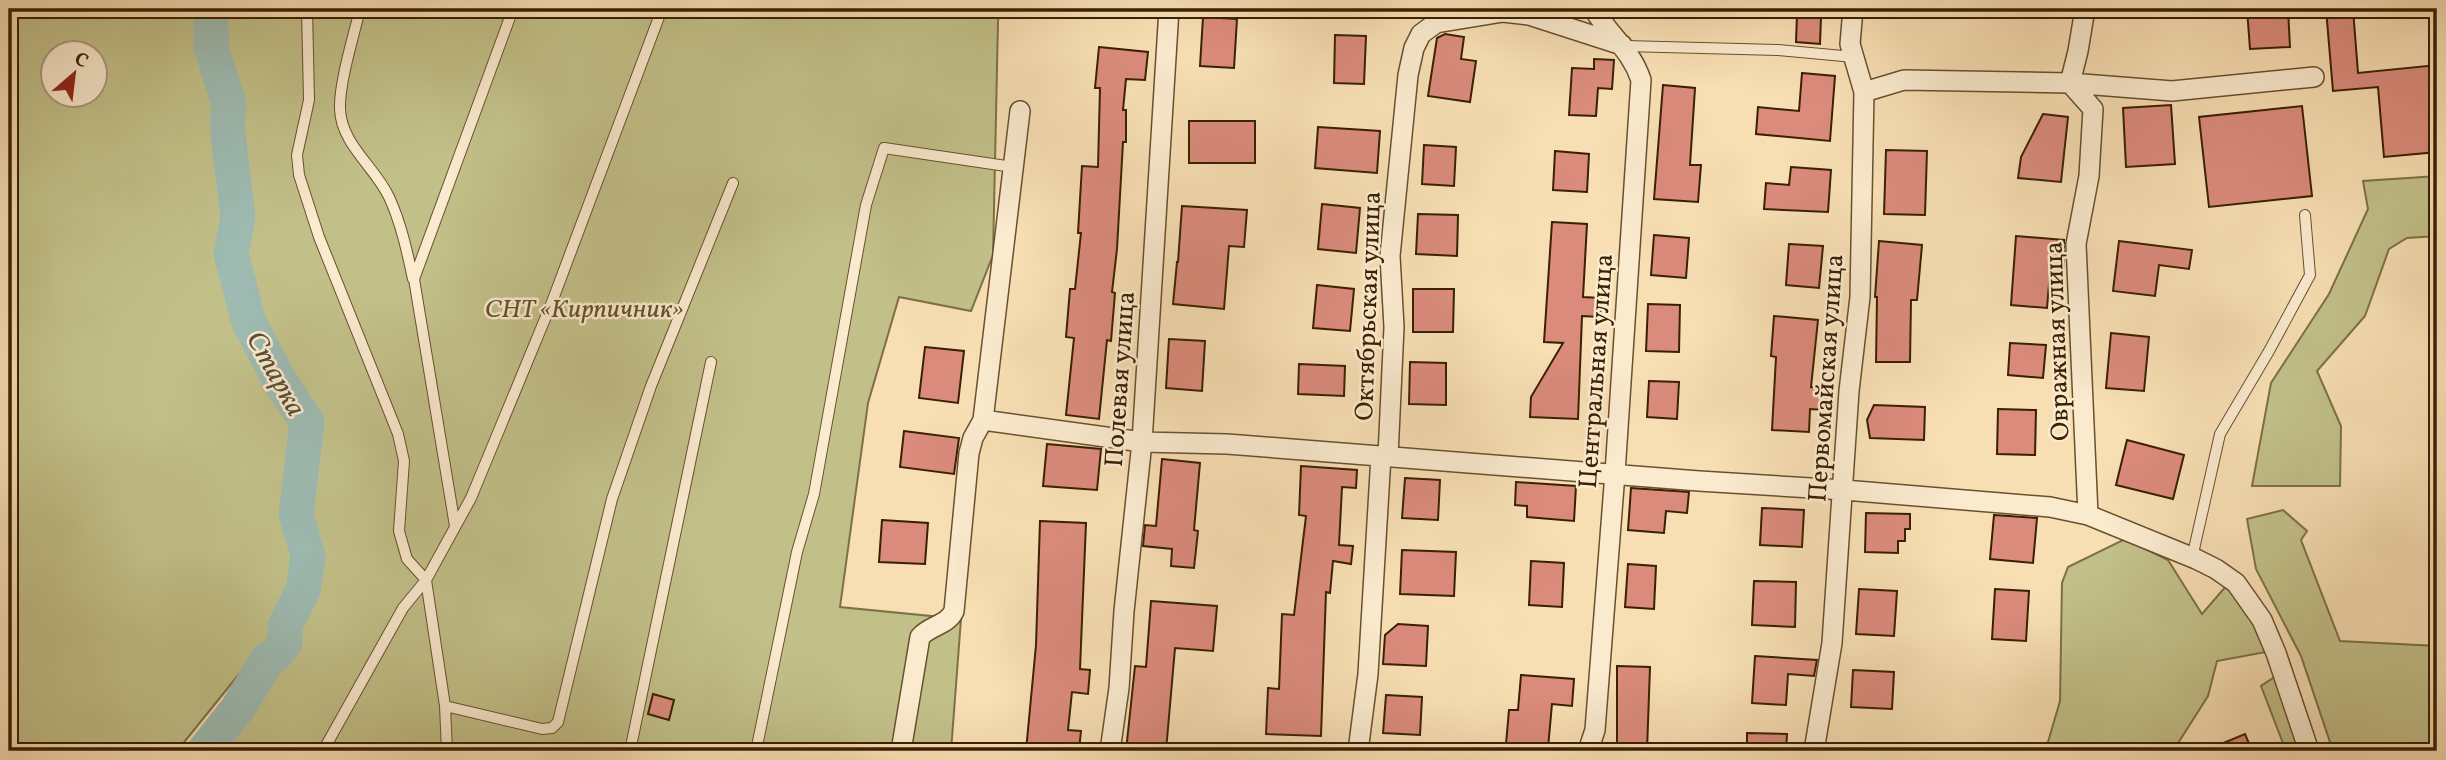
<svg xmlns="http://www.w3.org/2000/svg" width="2446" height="760" viewBox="0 0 2446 760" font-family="Vollkorn,serif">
<rect width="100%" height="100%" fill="#f7deb3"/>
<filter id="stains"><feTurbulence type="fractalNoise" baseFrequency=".00286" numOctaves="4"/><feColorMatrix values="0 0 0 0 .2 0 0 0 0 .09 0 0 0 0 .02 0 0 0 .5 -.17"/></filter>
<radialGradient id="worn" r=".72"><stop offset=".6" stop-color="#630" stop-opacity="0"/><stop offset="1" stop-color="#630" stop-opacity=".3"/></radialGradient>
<path fill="#c2c089" stroke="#7e7046" stroke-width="2" fill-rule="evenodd" d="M9,9H206L207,47L225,104L222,127L234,217L226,253L245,325L302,423L292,513L303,557L300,587L282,621L177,751H9ZM94,52V94H52V52Z
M211,9H1000L998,21L993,255L971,311L899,297L868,403L840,607L961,619L951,751H204L238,708L268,659L276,654L285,643V626L303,590L308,556L296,515L307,422L278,378L249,322L231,254L238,217L227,126L229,104L211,47Z
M2437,176V236L2407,238L2389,249L2365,316L2317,371L2341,426L2340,486H2252L2271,383L2329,294L2368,209L2363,181Z
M2283,510L2307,531L2301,540L2340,641L2437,646V751H2333L2301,656L2256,569L2247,519Z
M2125,539L2168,560L2202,614L2227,585L2252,615L2266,652L2217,661L2208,696L2173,751H2109L2099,746L2095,751H2027L2048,742L2060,701L2062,583L2068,567Z
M2279,674L2307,751H2286L2261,686Z"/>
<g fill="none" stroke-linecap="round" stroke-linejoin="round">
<path stroke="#9ebbb2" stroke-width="35" d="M204,751L238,708L268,659L276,654L285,643V626L303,590L308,556L296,515L307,422L278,378L249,322L231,254L238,217L227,126L229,104L211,47V9"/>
</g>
<path fill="#db8b7c" stroke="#3a2002" stroke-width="2" d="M2247,9H2288L2290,47L2250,49Z
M2326,9H2353L2358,73L2437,65V152L2384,157L2378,87L2333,91Z
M1797,15L1821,17L1820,44L1796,42Z
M1203,17L1237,19L1234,68L1200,66Z
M1445,34L1464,37L1461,59L1476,61L1470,102L1428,96L1437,38Z
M1335,35L1366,36L1364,84L1334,83Z
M1099,47L1148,52L1145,80L1126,79L1123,110H1126V142H1123L1117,249L1112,292L1115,293L1111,341L1107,340L1099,419L1066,415L1074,338L1066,337L1070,289H1075L1081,233H1078L1082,166L1098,167L1100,88H1095Z
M1594,59L1614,60L1612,89L1598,88L1596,116L1569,115L1572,68L1594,69Z
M1802,73L1835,76L1830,141L1756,134L1758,107L1799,111Z
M1663,85L1695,88L1690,165H1701L1698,202L1654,199Z
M2171,105L2175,164L2126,167L2123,108Z
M2302,106L2312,196L2209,207L2199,117Z
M2043,114L2068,117L2061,182L2018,178L2021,157Z
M1189,121H1255V163H1189Z
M1318,127L1380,131L1377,173L1315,168Z
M1424,145L1456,147L1454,186L1422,184Z
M1886,150L1927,151L1925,215L1884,214Z
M1555,151L1589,154L1587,192L1553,190Z
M1791,167L1831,170L1828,212L1764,209L1766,183L1789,185Z
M1322,204L1360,208L1356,253L1318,249Z
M1182,206L1247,210L1244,247L1229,246L1224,309L1173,304L1177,262H1178Z
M1418,214L1458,215L1457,256L1416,254Z
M1552,222L1587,224L1583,297L1601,298L1600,317L1582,316L1578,419L1530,417L1531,397L1563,343L1544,342Z
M1654,235L1689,238L1686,278L1651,275Z
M2016,236L2064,240V273L2050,272L2047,308L2011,305Z
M1879,241L1922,245L1917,300H1911L1910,362H1876L1877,297H1875Z
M2119,241L2192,250L2189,269L2159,265L2155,296L2113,291Z
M1789,244L1823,246L1819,288L1786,285Z
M1317,285L1354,289L1350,331L1313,328Z
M1413,289H1454L1453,332H1413Z
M1648,304L1680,305L1679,352L1646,351Z
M1774,316L1818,320L1811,387L1827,388L1826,410L1810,409L1809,432L1772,430L1776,357L1771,356Z
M2111,333L2149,337L2144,391L2106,388Z
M1169,339L1205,341L1202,391L1166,388Z
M2010,343L2046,345L2043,378L2008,375Z
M925,347L964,351L958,403L919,398Z
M1410,362L1446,363V405L1409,404Z
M1299,364L1345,366L1344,396L1298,394Z
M1649,381L1679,382L1677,419L1647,417Z
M1874,405L1925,407L1924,440L1870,438L1867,420Z
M1998,409L2036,410L2035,455L1997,454Z
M904,431L959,438L954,474L900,467Z
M2127,440L2184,455L2173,499L2116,485Z
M1047,444L1101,449L1097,490L1043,486Z
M1162,459L1200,463L1194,530L1198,531L1194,568L1171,566L1172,549L1143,546L1145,525L1156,526Z
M1301,466L1357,470L1356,488L1342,487L1339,545L1353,546L1351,564L1333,561L1330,593L1326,592L1321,736L1266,734L1268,688L1279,689L1282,614L1294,615L1306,516L1299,515Z
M1405,478L1440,480L1438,520L1402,518Z
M1516,482L1576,486L1574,521L1527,517V506L1515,505Z
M1631,488L1689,492L1687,513L1666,511L1664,533L1628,530Z
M1762,508L1804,510L1802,547L1760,545Z
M1866,513L1910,514V529H1905V541H1898V553L1865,552Z
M1994,515L2037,518L2033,563L1990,559Z
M882,520L928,523L925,564L879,562Z
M1040,521L1086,523L1080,669L1090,670L1088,694L1072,692L1068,730L1081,731L1079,750L1026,751L1036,645Z
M1402,550L1456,552L1454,596L1400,594Z
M1531,561L1564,563L1562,607L1529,605Z
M1628,564L1656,566L1654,609L1625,607Z
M1754,581L1796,582L1795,627L1752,625Z
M1859,589L1897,591L1894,636L1856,634Z
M1995,589L2029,591L2026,641L1992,639Z
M1151,601L1217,606L1213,651L1175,648L1166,751H1126L1135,666L1146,667Z
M1398,624L1428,626L1426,666L1383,664L1385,635Z
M1755,656L1817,660L1814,676L1788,674L1786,705L1752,703Z
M1617,666L1650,667L1647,751H1617Z
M1853,670L1894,672L1892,709L1851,707Z
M1521,675L1574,679L1572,706L1552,704L1548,748L1506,744L1509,710H1518Z
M653,694L674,700L669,720L648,714Z
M1386,695L1422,697L1420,735L1383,733Z
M1747,733L1787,734L1786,751H1747Z
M2245,734L2252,751H2204Z"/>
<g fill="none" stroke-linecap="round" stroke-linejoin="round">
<defs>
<path id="lane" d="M307,9L309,100L297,155L299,175L319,237L398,434L404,461L399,531L407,559L426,580L445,706L447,751
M360,9C354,35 339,83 340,109C341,144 375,167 389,197C401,223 407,251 413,279
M1625,46L1778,50L1854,57
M455,526L414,279L513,9
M2192,558L2220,434L2269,351L2310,275L2305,215
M445,706L542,729L552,728L558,722L612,499L651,386L733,183
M323,751L403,608L426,580L471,498L552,302L662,9
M630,751L711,362
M756,751L797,552L814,494L866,205L884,148L1013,167"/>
<path id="street" d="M2085,9L2078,51L2070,83L2093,109L2089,176L2076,244L2088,515
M1864,92L1904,80L2070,83L2172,91L2314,77
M983,420L1142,442L1227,444L1699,481L1844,490L2050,507L2088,515L2196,559L2216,569L2236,583L2262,620L2276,653L2309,751
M1388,456L1394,327L1390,256L1408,75L1414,48L1421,34L1436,23L1503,12L1529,15L1622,45
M901,751L920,637C930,625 947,626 954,611L969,453L973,438L983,420L1020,111
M1110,751L1119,688L1124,611L1142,442L1169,9
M1358,751L1368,674L1381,456
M1588,751L1595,730L1615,473L1641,80C1631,49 1609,36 1594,9
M1814,751L1832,643L1849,391L1860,297L1864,92L1850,44L1853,9"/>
</defs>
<use href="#lane" stroke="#69502e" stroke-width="12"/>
<use href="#street" stroke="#69502e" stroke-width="22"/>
<use href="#lane" stroke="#faeace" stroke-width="10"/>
<use href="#street" stroke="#faeace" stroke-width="19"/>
</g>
<g text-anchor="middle" stroke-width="5" stroke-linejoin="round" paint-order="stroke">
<g font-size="26" fill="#3a2002" stroke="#faeace">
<text transform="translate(1367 306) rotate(-88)" y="9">Октябрьская улица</text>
<text transform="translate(2056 341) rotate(-92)" y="9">Овражная улица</text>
<text transform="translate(1595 371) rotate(-86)" y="9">Центральная улица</text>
<text transform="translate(1825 378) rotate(-86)" y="9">Первомайская улица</text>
<text transform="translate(1119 379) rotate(-86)" y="9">Полевая улица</text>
</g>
<g font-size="26" font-style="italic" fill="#63502a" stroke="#faeace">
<text x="584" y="317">СНТ «Кирпичник»</text>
</g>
<g font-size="28" font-style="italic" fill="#584e37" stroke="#faeace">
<text transform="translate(277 373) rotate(61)" y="10">Старка</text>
</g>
</g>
<rect width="2446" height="760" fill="none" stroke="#f7deb3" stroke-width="35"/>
<rect x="10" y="10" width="2425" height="739" fill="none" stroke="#3a2002" stroke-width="3.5"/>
<rect x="18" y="18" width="2411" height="725" fill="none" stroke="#3a2002" stroke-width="2"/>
<g transform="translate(74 74) rotate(28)"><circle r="33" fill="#faeace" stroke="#ad997c" stroke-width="2"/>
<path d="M0-5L12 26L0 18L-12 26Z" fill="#8f2418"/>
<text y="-10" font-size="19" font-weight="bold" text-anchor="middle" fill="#3a2002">С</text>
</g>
<rect width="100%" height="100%" filter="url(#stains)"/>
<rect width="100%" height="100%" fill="url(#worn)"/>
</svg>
